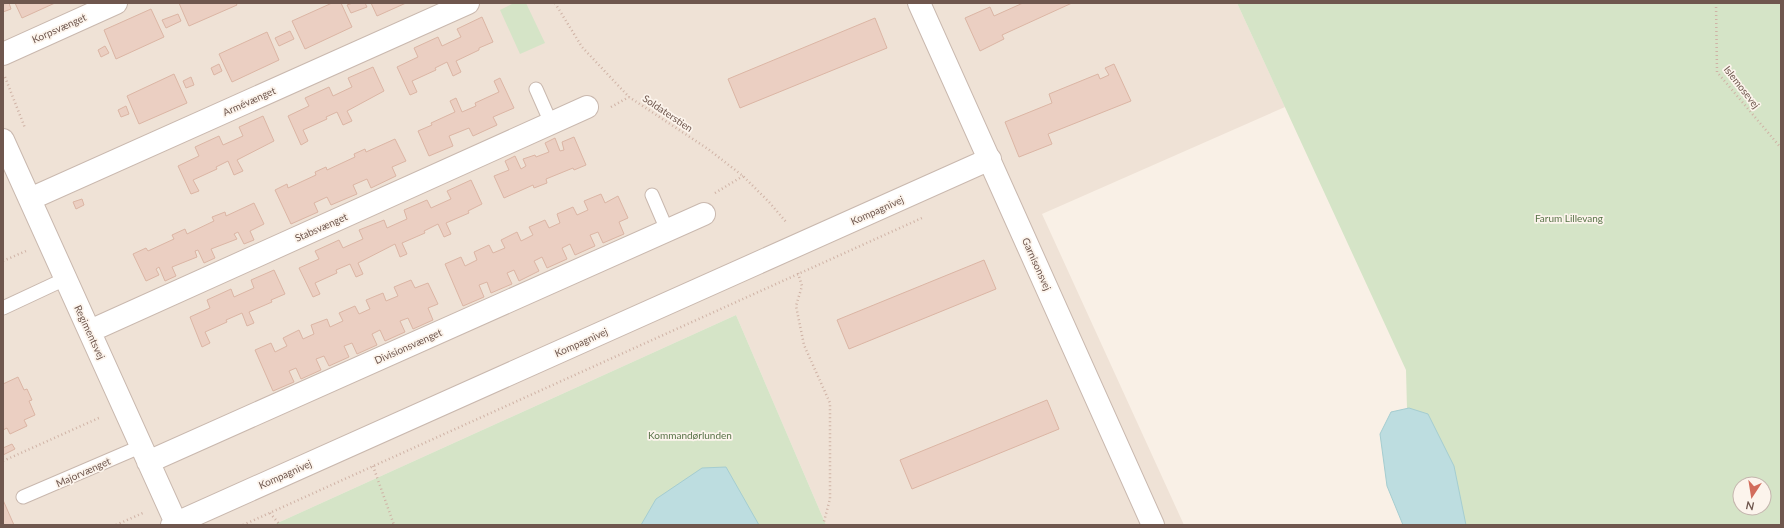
<svg xmlns="http://www.w3.org/2000/svg" width="1784" height="528" viewBox="0 0 1784 528" font-family="Lato,sans-serif">
<rect width="100%" height="100%" fill="#f9f0e6"/>
<path fill="#efe2d6" d="M3,3H1237L1285,107L1042,214L1184,525H826L736,315L273,525H3Z"/>
<path fill="#d5e4c7" fill-rule="evenodd" d="M514,3H526L545,43L520,54L500,10Z
M1237,3H1781V525H1410L1406,370ZM1740,484H1764V508H1740Z
M736,315L826,525H273Z"/>
<path fill="#bddde0" stroke="#a5cdd0" d="M1409,408L1428,414L1454,466L1466,525H1403L1387,486L1380,434L1391,412Z
M726,467L759,525H641L656,499L702,468Z"/>
<path fill="#ebcfc2" stroke="#dbb5a4" d="M9,3L11,9L3,12V4Z
M15,3H55L22,18Z
M179,3H236L237,5L189,26Z
M332,3H341L352,27L305,49L292,21Z
M353,3H365L367,7L351,13L347,5Z
M371,3H406L377,16Z
M1023,3H1072L1002,35L1004,39L980,51L965,18L990,7L994,16Z
M151,9L164,37L116,59L104,30Z
M178,14L181,21L166,28L162,20Z
M482,17L493,42L479,48V50L456,61L461,72L453,76L447,62L435,68L436,70L412,81L417,92L410,95L397,67L418,57L414,48L438,37L442,46L461,37L457,29Z
M875,18L887,48L740,108L728,79Z
M290,31L294,39L279,46L275,38Z
M267,32L279,60L232,82L219,54Z
M105,46L109,53L101,57L98,50Z
M219,64L222,71L214,75L211,68Z
M1114,64L1131,101L1048,134L1052,144L1019,157L1005,122L1052,103L1049,94L1098,74L1100,79L1109,75L1105,68Z
M373,67L384,91L347,111L352,121L343,125L337,112L326,117L327,119L303,130L308,141L301,145L288,116L309,106L305,98L329,87L333,96L352,87L348,78Z
M174,74L187,103L139,124L127,96Z
M191,77L194,85L186,88L183,81Z
M500,78L514,108L493,117L497,125L473,136L469,128L449,136L453,146L429,156L418,131L432,125L431,123L455,112L450,101L456,98L462,112L476,106L475,103L499,92L494,81Z
M126,106L129,114L121,117L118,110Z
M263,116L274,141L237,160L243,171L234,175L228,161L216,167L217,169L193,180L199,191L191,194L178,166L199,156L195,147L219,136L223,145L232,141L243,136L239,127Z
M574,137L586,165L574,170L573,168L546,179L547,183L534,188L533,185L504,198L494,176L509,170L505,161L515,156L521,169L526,166L523,159L535,155L536,157L549,152L545,143L555,138L560,151L564,150L562,142Z
M395,139L406,161L392,167L396,176L371,188L367,179L353,185L357,194L331,205L327,197L314,203L318,212L291,224L275,190L287,184L288,188L316,175L315,172L326,167L327,170L355,157L354,154L365,149L366,152Z
M471,180L482,204L468,211L469,213L446,223L451,234L444,237L438,224L424,231L425,233L402,243L407,254L400,257L395,244L358,263L363,274L356,277L350,264L336,270L337,273L315,283L320,294L313,297L299,268L319,259L315,251L339,240L343,248L363,239L359,230L384,220L387,228L407,219L404,210L427,200L431,208L451,199L447,191Z
M601,194L605,203L618,196L628,218L619,222L624,234L603,243L598,232L590,235L595,246L575,255L570,244L562,248L567,259L547,268L542,257L534,261L539,271L519,281L514,270L507,273L512,284L491,293L487,282L479,285L484,297L463,306L445,264L461,257L465,266L477,260L474,252L489,245L493,253L505,248L501,240L517,232L521,241L533,235L529,227L545,220L549,228L560,223L557,214L573,207L577,215L588,210L584,201Z
M82,199L84,205L76,209L73,202Z
M254,203L264,224L250,231L254,240L244,244L238,232L234,234L237,239L211,249L215,258L204,263L198,250L195,251L197,257L172,267L176,276L165,281L159,267L156,269L159,275L146,281L133,254L146,248L148,251L174,239L172,235L185,229L187,234L214,221L212,217L225,212L226,216Z
M984,260L996,289L849,349L837,320Z
M274,270L285,294L271,300L272,302L249,312L254,323L247,326L242,313L226,320L227,322L205,332L210,343L202,347L190,317L210,308L207,300L231,289L234,297L254,288L251,280Z
M411,280L415,288L428,283L438,304L428,308L433,320L413,329L408,318L400,321L405,332L385,341L380,330L372,334L377,345L357,354L352,343L344,346L349,357L329,366L324,356L316,359L321,370L301,379L296,368L289,371L294,382L273,391L255,350L271,343L275,352L287,346L283,338L299,330L303,339L314,334L311,325L327,319L330,327L343,321L339,313L355,306L359,314L370,309L366,300L383,293L386,301L398,296L394,287Z
M18,377L24,390L27,389L32,400L29,401L35,415L24,420L27,426L10,434L7,428L3,430V384Z
M1047,400L1059,429L912,489L900,460Z
M12,444L15,449L3,455V448Z
M3,500L14,525H3Z"/>
<g fill="none" stroke-linecap="round" stroke-linejoin="round">
<defs>
<path id="lane" d="M536,89L551,123
M652,195L667,230
M3,308L65,279
M23,497L142,446"/>
<path id="street" d="M919,3L1153,525
M3,54L116,3
M3,140L176,523
M30,199L468,3
M90,331L587,107
M148,462L704,214
M172,525L990,159"/>
</defs>
<use href="#lane" stroke="#c9b8ae" stroke-width="15"/>
<use href="#street" stroke="#c9b8ae" stroke-width="24"/>
<path stroke="#cfb2a5" stroke-width="2.5" stroke-dasharray="1 3" stroke-linecap="butt" d="M555,3L582,47L629,97L708,149L743,176L769,202L787,223
M1716,3L1717,72L1781,148
M5,77L25,128
M611,107L629,97
M715,193L743,176
M3,261L26,251
M798,273L802,286L796,306L804,345L830,403V499L823,525
M3,461L101,417
M373,466L394,525
M270,513L280,525
M116,525L145,512
M243,525L922,218"/>
<use href="#lane" stroke="#fff" stroke-width="13"/>
<use href="#street" stroke="#fff" stroke-width="22"/>
</g>
<g text-anchor="middle" stroke-width="3.5" stroke-linejoin="round" paint-order="stroke">
<g font-size="10" fill="#6f574e" stroke="#fcf4ec">
<text transform="translate(59 28) rotate(-24)" y="4">Korpsvænget</text>
<text transform="translate(1742 87) rotate(52)" y="4">Islemosevej</text>
<text transform="translate(249 101) rotate(-24)" y="4">Armévænget</text>
<text transform="translate(668 113) rotate(34)" y="4">Soldaterstien</text>
<text transform="translate(877 210) rotate(-24)" y="4">Kompagnivej</text>
<text transform="translate(321 227) rotate(-24)" y="4">Stabsvænget</text>
<text transform="translate(1037 264) rotate(66)" y="4">Garnisonsvej</text>
<text transform="translate(90 332) rotate(65)" y="4">Regimentsvej</text>
<text transform="translate(581 342) rotate(-24)" y="4">Kompagnivej</text>
<text transform="translate(408 346) rotate(-24)" y="4">Divisionsvænget</text>
<text transform="translate(83 472) rotate(-24)" y="4">Majorvænget</text>
<text transform="translate(285 474) rotate(-24)" y="4">Kompagnivej</text>
</g>
<g font-size="10" fill="#587348" stroke="#fcf4ec">
<text x="1569" y="222">Farum Lillevang</text>
<text x="690" y="439">Kommandørlunden</text>
</g>
</g>
<rect width="1784" height="528" fill="none" stroke="#6f574e" stroke-width="8"/>
<g transform="translate(1752 496) rotate(192)"><circle r="19" fill="#fcf4ec" stroke="#c4b5ad"/>
<path d="M0-3L7 15L0 10L-7 15Z" fill="#d26d5c"/>
<text y="-6" font-size="11" font-weight="bold" text-anchor="middle" fill="#6f574e">N</text>
</g>
</svg>
